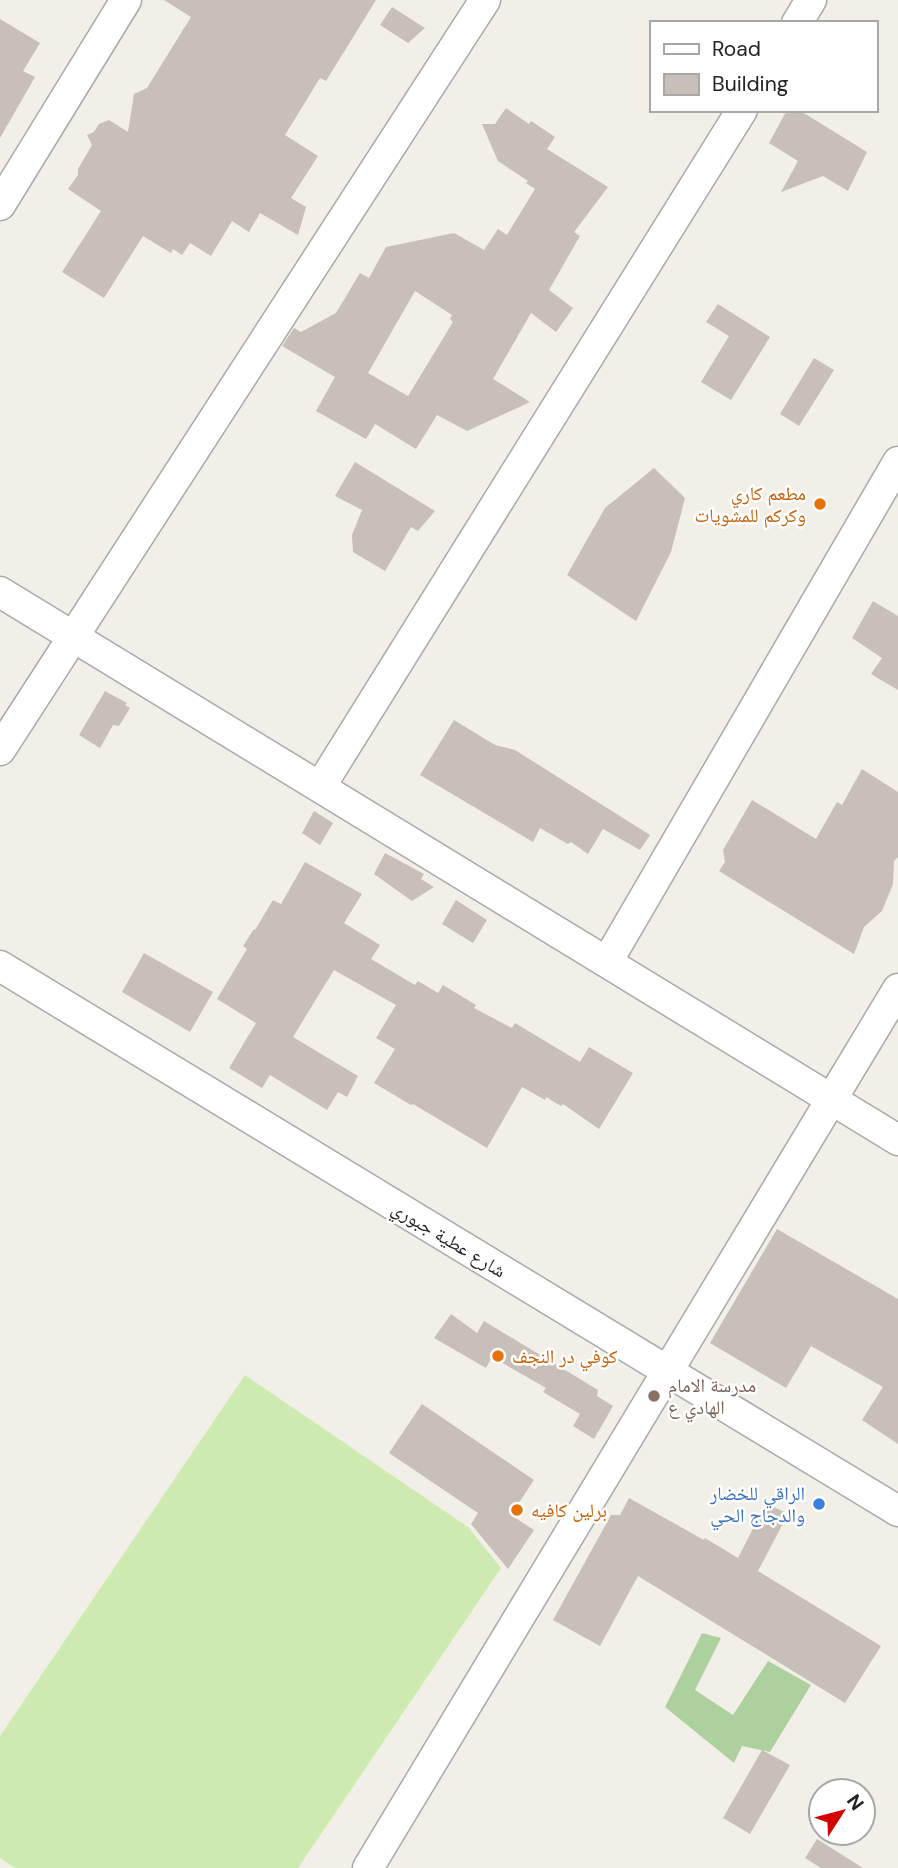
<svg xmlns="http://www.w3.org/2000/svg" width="898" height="1868" viewBox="0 0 898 1868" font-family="'DM Sans','Noto Naskh Arabic',sans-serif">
<rect width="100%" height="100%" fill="#f2efe9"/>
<path fill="#cdebb0" d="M245,1375L468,1527L501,1568L298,1868H15L0,1858V1736Z"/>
<path fill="#add19e" d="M702,1633L721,1638L695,1690L733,1715L768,1661L811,1685L770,1752L742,1746L734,1763L665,1707Z"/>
<path fill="#c7bfb8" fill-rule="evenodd" d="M164,0H376L326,81L320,78L285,135L318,156L291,198L306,207L298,235L260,213L249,232L232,221L211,256L190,243L182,255L173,249L171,253L143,236L104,298L62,272L101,211L68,189L78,175V169L92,145L87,135L94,132L99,124L109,120L128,132L134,94L147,88L191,17Z
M392,7L425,28L408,43L380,25Z
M0,19L40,43L23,71L35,77L0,138Z
M506,108L529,124L531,121L555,137L547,149L608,187L574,232L580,236L549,290L573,308L556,332L531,313L493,379L530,402L467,431L437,415L416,449L375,424L366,439L316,411L335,377L282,346L294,328L301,332L336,313L360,273L369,278L386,247L454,233L484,250L498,229L507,235L535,189L526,183L528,181L498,161L482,124H495ZM415,291L452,315L450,319L453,322L408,396L368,373Z
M787,110H799L867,152L848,191L823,176L781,192L798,161L769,143Z
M718,304L770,337L731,400L701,382L729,336L706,322Z
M814,358L834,370L799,426L780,414Z
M355,462L435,511L418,531L411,527L385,571L353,552L352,535L362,510L335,496Z
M654,468L685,498L671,552L636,621L567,575L605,508Z
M873,601L898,616V690L871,674L882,658L852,638Z
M105,691L127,703L125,705L130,708L119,726L113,725L100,748L79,735Z
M454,720L495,745L515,750L650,835L640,850L603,829L588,854L571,842L568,844L540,828L533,842L420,775Z
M862,769L898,792V857L894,861L893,884L882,911L864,927L854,954L719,871L725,862L723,850L752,800L816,839L837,802L842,805Z
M314,811L333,823L320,845L302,833Z
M385,853L424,874L421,879L434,887L412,901L374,874Z
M305,862L362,894L344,923L380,945L371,959L415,985L418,981L438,993L443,985L476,1005L474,1008L512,1028L515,1023L580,1062L589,1047L633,1073L599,1129L563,1104L561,1106L546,1097L545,1100L522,1087L487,1148L413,1104L411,1105L374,1083L395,1049L376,1038L396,1005L334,970L293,1037L358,1076L347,1097L338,1092L327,1110L270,1075L262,1088L229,1068L256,1023L217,999L247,949L243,946L254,929L255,930L273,900L281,904Z
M456,900L487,920L473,943L442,924Z
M144,953L213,992L190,1032L122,992Z
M777,1229L898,1299V1444L862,1420L883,1387L811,1346L786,1388L710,1343Z
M451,1314L477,1333L484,1321L598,1390L597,1396L613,1406L594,1439L573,1426L580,1414L543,1392L546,1388L492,1357L486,1368L434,1338Z
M422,1404L534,1480L511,1515L534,1530L508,1569L471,1524L478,1513L389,1453Z
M629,1498L704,1540L705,1538L738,1558L766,1503L788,1514L758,1571L881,1646L845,1703L638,1576L600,1646L553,1620L611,1515H620Z
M762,1750L790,1765L750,1834L723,1818Z
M817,1839L863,1868H821L805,1858Z"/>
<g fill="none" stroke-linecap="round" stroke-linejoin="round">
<defs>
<path id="minor" d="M797,23L811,0
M0,205L126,0
M0,592L898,1140
M0,750L485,0
M320,787L742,110
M607,962L898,462
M0,966L898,1511
M368,1868L898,989"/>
</defs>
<use href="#minor" stroke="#a9a9a9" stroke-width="33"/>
<use href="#minor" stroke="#fff" stroke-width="30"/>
</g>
<g fill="#e8710a" stroke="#fff" stroke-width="2.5">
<circle cx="820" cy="504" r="7"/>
<circle cx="498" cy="1356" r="7"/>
<circle cx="517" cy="1510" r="7"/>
</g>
<circle fill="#8d6e63" stroke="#fff" stroke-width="2.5" cx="654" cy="1396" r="7"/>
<circle fill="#3f7fe0" stroke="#fff" stroke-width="2.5" cx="819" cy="1504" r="7"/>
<g text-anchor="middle" stroke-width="5" stroke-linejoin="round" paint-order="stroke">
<g font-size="19" fill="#c56008" stroke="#fff" text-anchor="start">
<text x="806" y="500" text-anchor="end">مطعم كاري<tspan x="806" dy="22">وكركم للمشويات</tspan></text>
<text x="512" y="1363">كوفي در النجف</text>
<text x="531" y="1517">برلين كافيه</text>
</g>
<g font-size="19" fill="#222" stroke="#fff">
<text transform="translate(449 1239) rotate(31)" y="7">شارع عطية جبوري</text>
</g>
<g font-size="19" fill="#785e54" stroke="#fff" text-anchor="start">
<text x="668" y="1392">مدرسة الامام<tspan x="668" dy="22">الهادي ع</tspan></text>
</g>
<g font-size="19" fill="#366cbe" stroke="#fff" text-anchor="end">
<text x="805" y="1500">الراقي للخضار<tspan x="805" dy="22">والدجاج الحي</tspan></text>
</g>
</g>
<rect x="650" y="21" width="228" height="91" fill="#ffffff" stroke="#a7a7a7" stroke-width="2"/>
<rect x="664" y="44" width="35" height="10" fill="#ffffff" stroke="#a7a7a7" stroke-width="2"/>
<text x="712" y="56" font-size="21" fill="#222222">Road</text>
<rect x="664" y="74" width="35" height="21" fill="#c7bfb8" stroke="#a7a7a7" stroke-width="2"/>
<text x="712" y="91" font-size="21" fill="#222222">Building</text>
<g transform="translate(842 1812) rotate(54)"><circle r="33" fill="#ffffff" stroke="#a7a7a7" stroke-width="2"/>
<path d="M0-5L12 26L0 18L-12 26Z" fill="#d40000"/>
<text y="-10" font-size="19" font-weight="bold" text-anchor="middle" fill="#222222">N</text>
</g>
</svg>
